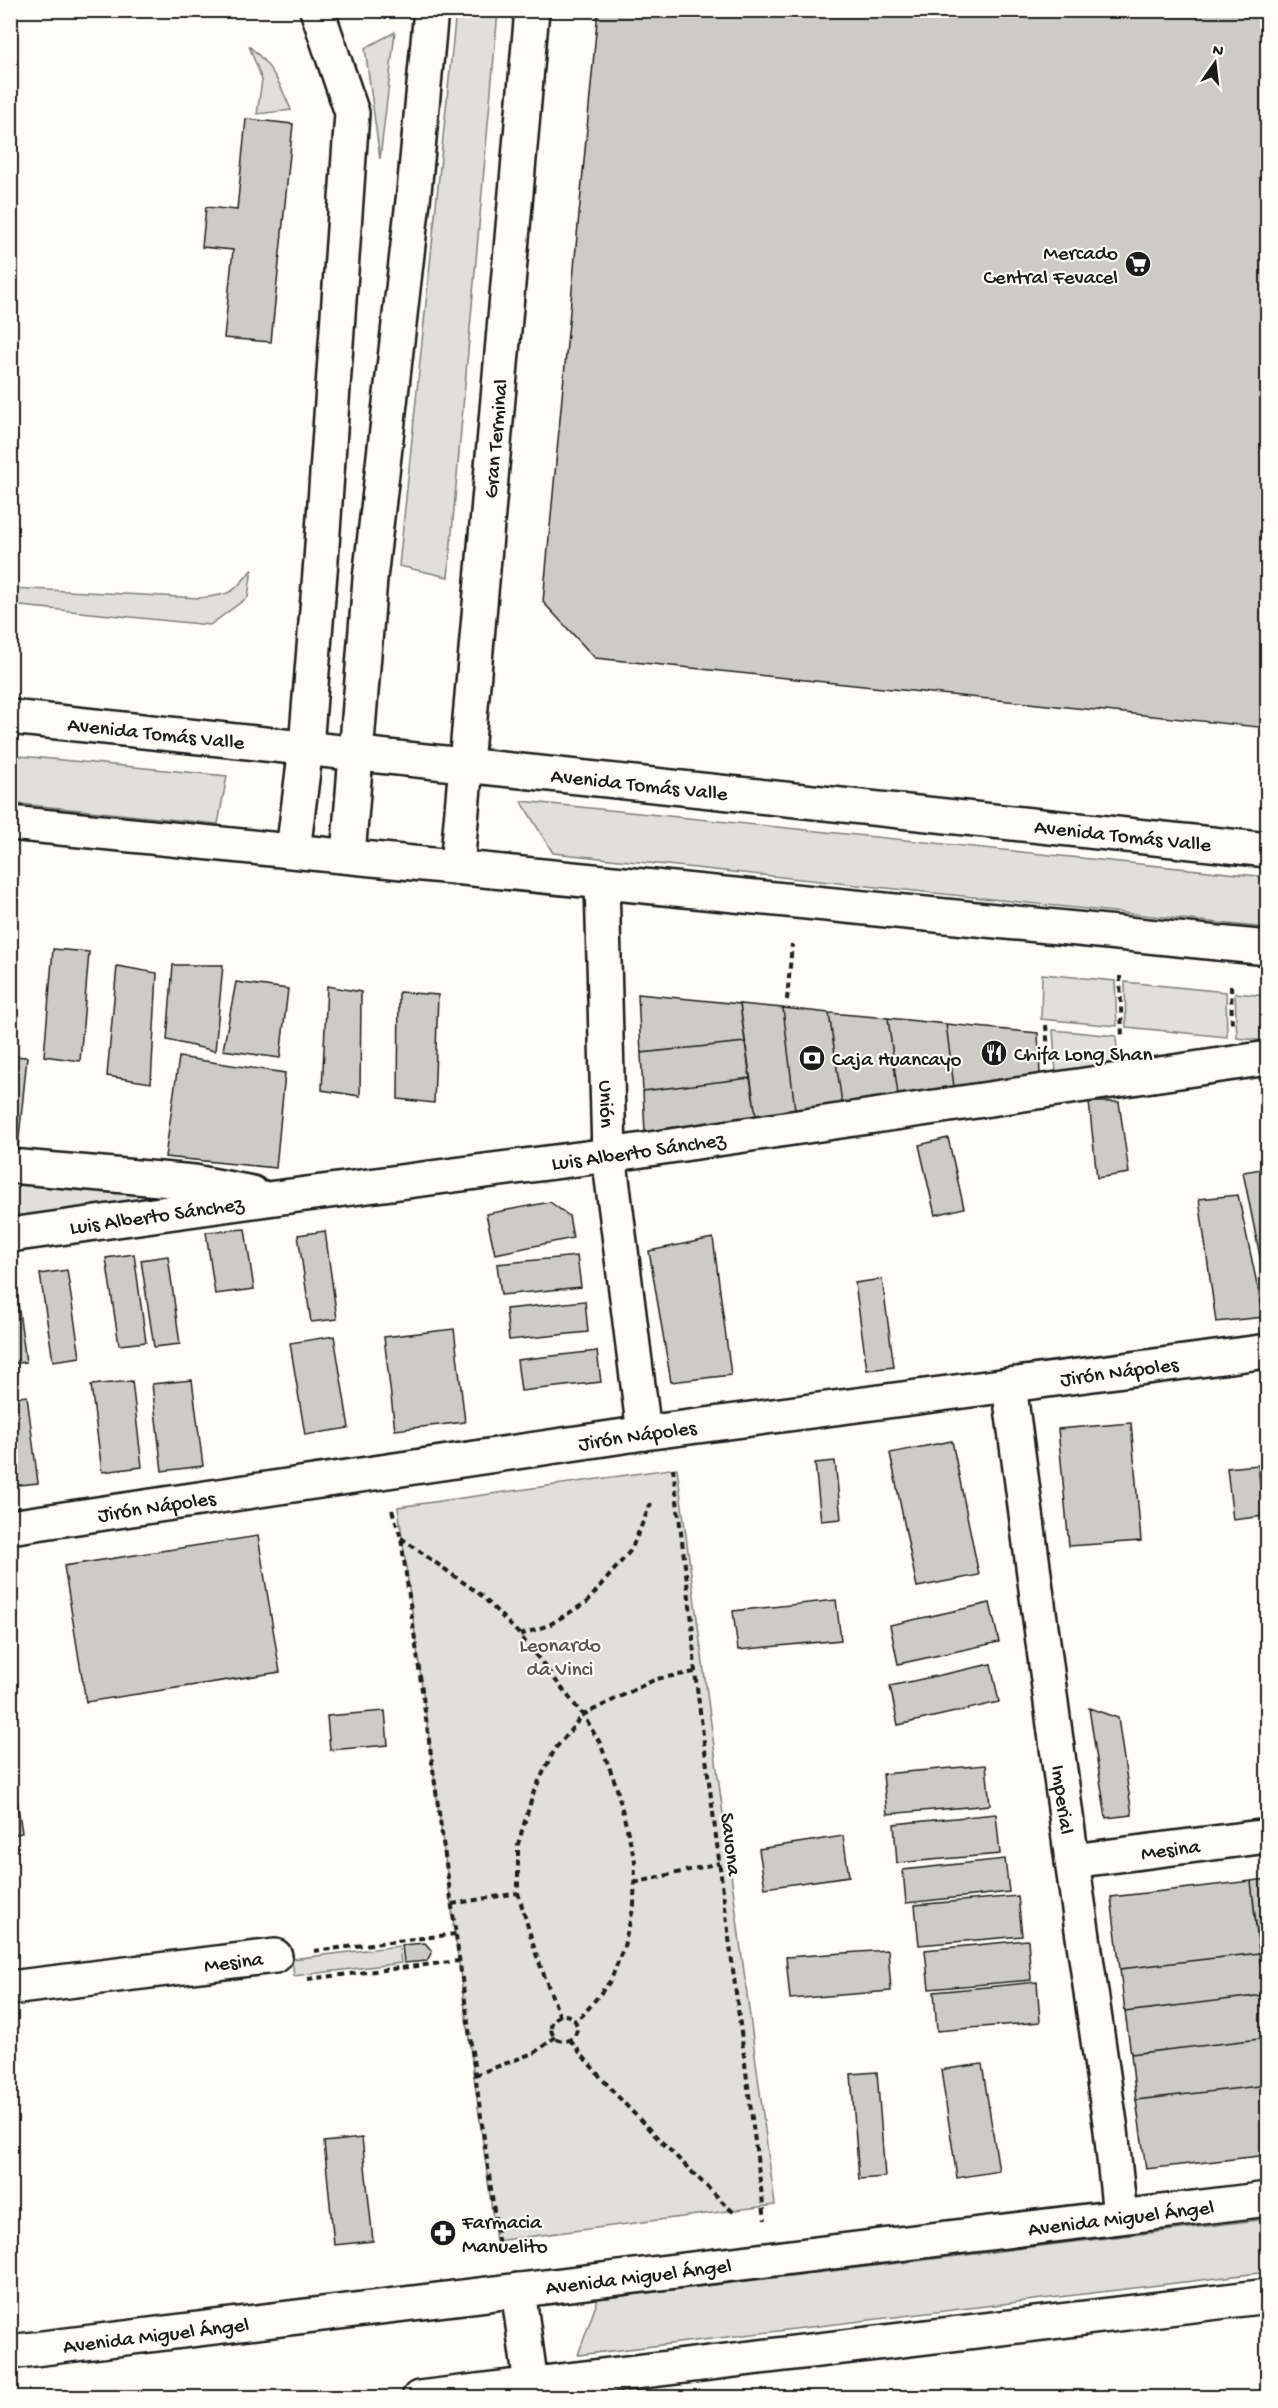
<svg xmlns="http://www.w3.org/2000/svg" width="1278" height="2408" viewBox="0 0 1278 2408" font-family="'Gochi Hand',sans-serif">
<rect width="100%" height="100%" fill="#fdfcf7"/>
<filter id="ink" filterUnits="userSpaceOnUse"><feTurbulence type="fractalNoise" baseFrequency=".0167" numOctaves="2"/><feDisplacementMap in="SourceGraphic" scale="12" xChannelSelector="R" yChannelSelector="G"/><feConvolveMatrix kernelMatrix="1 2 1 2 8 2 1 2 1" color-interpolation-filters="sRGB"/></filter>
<g filter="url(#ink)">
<path fill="#e0dfdb" stroke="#7e7e7c" stroke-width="1.5" d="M456,11H498L448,577L399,566Z
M395,32L380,159L365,48Z
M249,46C272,66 280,83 291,110L257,114L262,80Z
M252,569L248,597L210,625L11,605V588L199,598C230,594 233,595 252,569Z
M10,755L227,776L218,824L11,803Z
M521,801L1267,877V928L553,853Z
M1042,974L1115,981L1117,1026L1041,1019Z
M1125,982L1226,992L1227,1037L1126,1027Z
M1235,993L1267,996V1041L1237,1038Z
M1053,1030L1116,1036L1118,1063L1056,1073Z
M10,1177L199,1194L11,1224Z
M677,1468L775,2205L496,2241L398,1507Z
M399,1946L401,1963L294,1976L292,1959Z
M1267,2219V2272L578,2355L598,2299Z"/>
<path fill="#cccbc8" stroke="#1c1c1c" stroke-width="1.5" d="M598,10H1268V728L595,658L543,602Z
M246,119L293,124L271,342L224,338L233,250L202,247L206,207L237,210Z
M53,949L89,952L80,1061L44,1056Z
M173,965H223L215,1051L167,1040Z
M117,966L157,973L151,1083L107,1076Z
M236,982L288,989L280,1058L223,1050Z
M327,986L361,992L360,1096L322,1090Z
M399,992L438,995L434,1103L398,1099Z
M638,994L740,1004L745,1042L641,1053Z
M740,1004L783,1008L795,1110L756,1116Z
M783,1008L829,1013L842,1103L795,1110Z
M829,1013L888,1018L898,1095L842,1103Z
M888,1018L946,1024L954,1087L898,1095Z
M946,1024L1038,1033L1040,1074L954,1087Z
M745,1042L750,1078L643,1091L641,1053Z
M10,1056L27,1057L18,1148L10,1147Z
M179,1057L285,1073L276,1168L165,1157Z
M750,1078L756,1116L645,1133L643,1091Z
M1089,1102H1119L1129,1173L1097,1178Z
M948,1138L964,1208L935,1215L919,1145Z
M1268,1168V1296L1243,1172Z
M1238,1195L1264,1317L1216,1322L1199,1199Z
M550,1202L569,1216L573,1238L495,1254L486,1214Z
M245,1229L254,1289L215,1294L206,1232Z
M325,1231L337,1319L311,1322L298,1235Z
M713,1238L731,1375L671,1382L649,1251Z
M134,1254L146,1342L119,1345L106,1258Z
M168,1256L180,1344L154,1347L141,1260Z
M577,1256L581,1287L501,1295L497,1264Z
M67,1270L80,1357L53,1361L40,1274Z
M14,1274L26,1362L10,1364V1275Z
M882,1279L894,1367L867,1370L855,1283Z
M585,1301L588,1332L509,1340L506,1309Z
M454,1329L465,1422L395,1430L384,1337Z
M334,1336L349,1428L305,1435L290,1343Z
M597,1351L601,1382L521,1391L517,1360Z
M192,1380L203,1466L162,1471L152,1384Z
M132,1381L142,1467L102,1472L91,1385Z
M27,1396L38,1483L10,1486V1398Z
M1131,1423L1141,1541L1069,1546L1058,1429Z
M952,1441L979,1575L917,1587L890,1453Z
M835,1461L841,1519L821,1521L815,1463Z
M1258,1465L1264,1516L1233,1520L1227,1468Z
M258,1536L280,1672L86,1702L64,1566Z
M836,1600L841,1640L738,1650L733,1611Z
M990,1603L999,1642L898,1664L890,1625Z
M991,1664L999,1702L898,1725L890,1686Z
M1089,1708L1118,1718L1132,1815L1106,1818Z
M385,1711L388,1745L330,1750L327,1716Z
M10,1752L22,1833L10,1835Z
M986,1765L990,1805L887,1814L883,1774Z
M996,1814L1000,1854L897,1863L894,1824Z
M843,1836L849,1876L765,1888L759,1849Z
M1005,1859L1009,1892L906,1903L903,1870Z
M1268,1879V2015H1267L1251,1881Z
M1251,1881L1259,1953L1120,1969L1111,1897Z
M1018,1896L1022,1936L919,1945L915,1905Z
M1028,1940L1031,1980L929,1989L925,1950Z
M425,1943L432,1951L427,1961L404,1963L402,1945Z
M888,1950L891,1991L790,1999L786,1957Z
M1259,1953L1264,1995L1125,2012L1120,1969Z
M1037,1982L1040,2022L937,2031L934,1992Z
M1264,1995L1268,2038L1131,2054L1125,2012Z
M1268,2038V2085L1136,2100L1131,2054Z
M982,2064L999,2171L957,2178L941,2070Z
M877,2072L885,2177L859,2179L851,2074Z
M1268,2085V2155L1146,2169L1136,2100Z
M362,2138L373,2241L334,2245L324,2142Z"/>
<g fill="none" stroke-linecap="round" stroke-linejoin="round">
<defs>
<g id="minor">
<path d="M293,851L306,747L321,560L352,113L317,10"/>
<path d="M348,856L370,579L414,192L431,10"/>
<path id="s1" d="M457,867L532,10"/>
<path id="s2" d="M602,882L609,1155L644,1433"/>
<path d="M10,1166L194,1182L252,1193"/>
<path id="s3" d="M10,1235L275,1198L609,1155L1268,1058"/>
<path id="s4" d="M1009,1385L1072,1861L1111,2130L1120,2216"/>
<path id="s5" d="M10,1527L644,1433L1268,1351"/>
<path id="s6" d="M1072,1861L1268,1836"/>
<path id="s7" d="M10,1988L275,1956"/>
<path d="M518,2290L531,2384"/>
<path id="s8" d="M10,2352L1268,2199"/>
<path d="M419,2398L1268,2296"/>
</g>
<g id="major">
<path id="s9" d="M10,717L1268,850"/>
<path d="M10,823L1268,948"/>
</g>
</defs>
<use href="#minor" stroke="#1c1c1c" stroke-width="38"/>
<use href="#major" stroke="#1c1c1c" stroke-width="38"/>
<path stroke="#1c1c1c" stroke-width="4" stroke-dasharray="6 4.5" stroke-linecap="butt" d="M1120,976L1122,1038
M1231,986L1232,1025
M787,1000L792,944
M1046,1025L1048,1051
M673,1468L692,1622L695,1672L765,2220
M392,1510L401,1538L500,2254
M401,1538L481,1595L520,1635L583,1715L600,1743L616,1785L635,1861L634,1905L624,1946L611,1980L584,2014L574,2021
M520,1635L549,1625L587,1602L631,1550L651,1503
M634,1883L719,1863
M452,1904L518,1893
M314,1951L456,1934
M308,1979L459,1961
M551 2028a13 13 0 1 1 26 0a13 13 0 1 1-26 0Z
M560,2017L536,1954L518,1893V1844L534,1791L555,1749L583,1715L656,1679L695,1672
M570,2040C619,2103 678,2158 735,2214
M475,2075L536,2052L555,2037"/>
<use href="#minor" stroke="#fdfcf7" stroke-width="33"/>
<use href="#major" stroke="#fdfcf7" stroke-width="33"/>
</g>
</g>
<defs>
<symbol id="supermarket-disc" viewBox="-11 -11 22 22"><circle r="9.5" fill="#1c1c1c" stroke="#fdfcf7"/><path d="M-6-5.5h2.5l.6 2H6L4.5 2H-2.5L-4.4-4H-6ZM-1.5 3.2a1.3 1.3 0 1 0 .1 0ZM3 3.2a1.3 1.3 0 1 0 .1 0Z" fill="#fff"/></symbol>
<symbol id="restaurant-disc" viewBox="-11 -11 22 22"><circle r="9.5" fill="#1c1c1c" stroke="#fdfcf7"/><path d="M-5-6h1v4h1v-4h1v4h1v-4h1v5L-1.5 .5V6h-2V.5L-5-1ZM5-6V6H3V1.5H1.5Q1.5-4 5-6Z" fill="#fff"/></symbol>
<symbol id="bank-disc" viewBox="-11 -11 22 22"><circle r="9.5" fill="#1c1c1c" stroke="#fdfcf7"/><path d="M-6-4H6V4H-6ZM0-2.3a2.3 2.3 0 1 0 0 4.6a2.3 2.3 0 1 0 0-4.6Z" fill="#fff"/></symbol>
<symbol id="pharmacy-disc" viewBox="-11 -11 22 22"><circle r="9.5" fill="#1c1c1c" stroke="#fdfcf7"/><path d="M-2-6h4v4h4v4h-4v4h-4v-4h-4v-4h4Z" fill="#fff"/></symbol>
</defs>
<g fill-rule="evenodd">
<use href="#supermarket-disc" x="1123" y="249" width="30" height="30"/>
<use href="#restaurant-disc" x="979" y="1038" width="30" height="30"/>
<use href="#bank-disc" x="797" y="1043" width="30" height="30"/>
<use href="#pharmacy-disc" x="428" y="2218" width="30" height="30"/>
</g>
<g text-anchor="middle" stroke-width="4.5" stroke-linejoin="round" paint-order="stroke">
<g font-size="21" fill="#1c1c1c" stroke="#fdfcf7" text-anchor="start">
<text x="1118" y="259" text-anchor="end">Mercado<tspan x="1118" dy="24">Central Fevacel</tspan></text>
<text x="1014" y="1060">Chifa Long Shan</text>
<text x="832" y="1065">Caja Huancayo</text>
<text x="462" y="2228">Farmacia<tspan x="462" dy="24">Manuelito</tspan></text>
</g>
<g font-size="21" fill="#1c1c1c" stroke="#fdfcf7">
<text dy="7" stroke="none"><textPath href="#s1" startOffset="430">Gran Terminal</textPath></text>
<text dy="7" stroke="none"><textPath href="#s9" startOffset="147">Avenida Tomás Valle</textPath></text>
<text dy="7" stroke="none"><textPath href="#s9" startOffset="633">Avenida Tomás Valle</textPath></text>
<text dy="7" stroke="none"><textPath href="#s9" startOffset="1119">Avenida Tomás Valle</textPath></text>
<text dy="7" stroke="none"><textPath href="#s2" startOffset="222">Unión</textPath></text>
<text dy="7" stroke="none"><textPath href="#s3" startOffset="634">Luis Alberto Sánchez</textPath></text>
<text dy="7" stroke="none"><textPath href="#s3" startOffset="148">Luis Alberto Sánchez</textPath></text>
<text dy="7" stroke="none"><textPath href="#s5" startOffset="1120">Jirón Nápoles</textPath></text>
<text dy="7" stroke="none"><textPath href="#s5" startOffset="634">Jirón Nápoles</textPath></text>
<text dy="7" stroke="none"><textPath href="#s5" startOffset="148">Jirón Nápoles</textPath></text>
<text dy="7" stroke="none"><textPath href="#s4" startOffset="418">Imperial</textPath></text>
<text transform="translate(732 1844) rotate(83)" y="7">Savona</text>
<text dy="7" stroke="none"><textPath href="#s6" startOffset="99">Mesina</textPath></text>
<text dy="7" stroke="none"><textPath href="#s7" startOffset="225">Mesina</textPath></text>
<text dy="7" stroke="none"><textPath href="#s8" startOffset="1119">Avenida Miguel Ángel</textPath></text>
<text dy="7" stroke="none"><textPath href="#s8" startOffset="633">Avenida Miguel Ángel</textPath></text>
<text dy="7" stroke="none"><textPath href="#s8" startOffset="147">Avenida Miguel Ángel</textPath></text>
</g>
<g font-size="21" fill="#575655" stroke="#fdfcf7">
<text x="560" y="1651">Leonardo<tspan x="560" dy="24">da Vinci</tspan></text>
</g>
</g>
<rect width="1278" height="2408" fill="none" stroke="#fdfcf7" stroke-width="36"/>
<rect x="18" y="18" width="1242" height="2372" fill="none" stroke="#1c1c1c" stroke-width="2" filter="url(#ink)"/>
<g transform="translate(1215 63) rotate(14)" stroke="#fdfcf7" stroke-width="4.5" paint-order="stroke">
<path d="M0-4.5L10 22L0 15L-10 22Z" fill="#1c1c1c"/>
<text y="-9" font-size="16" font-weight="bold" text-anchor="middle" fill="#1c1c1c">N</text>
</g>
</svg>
